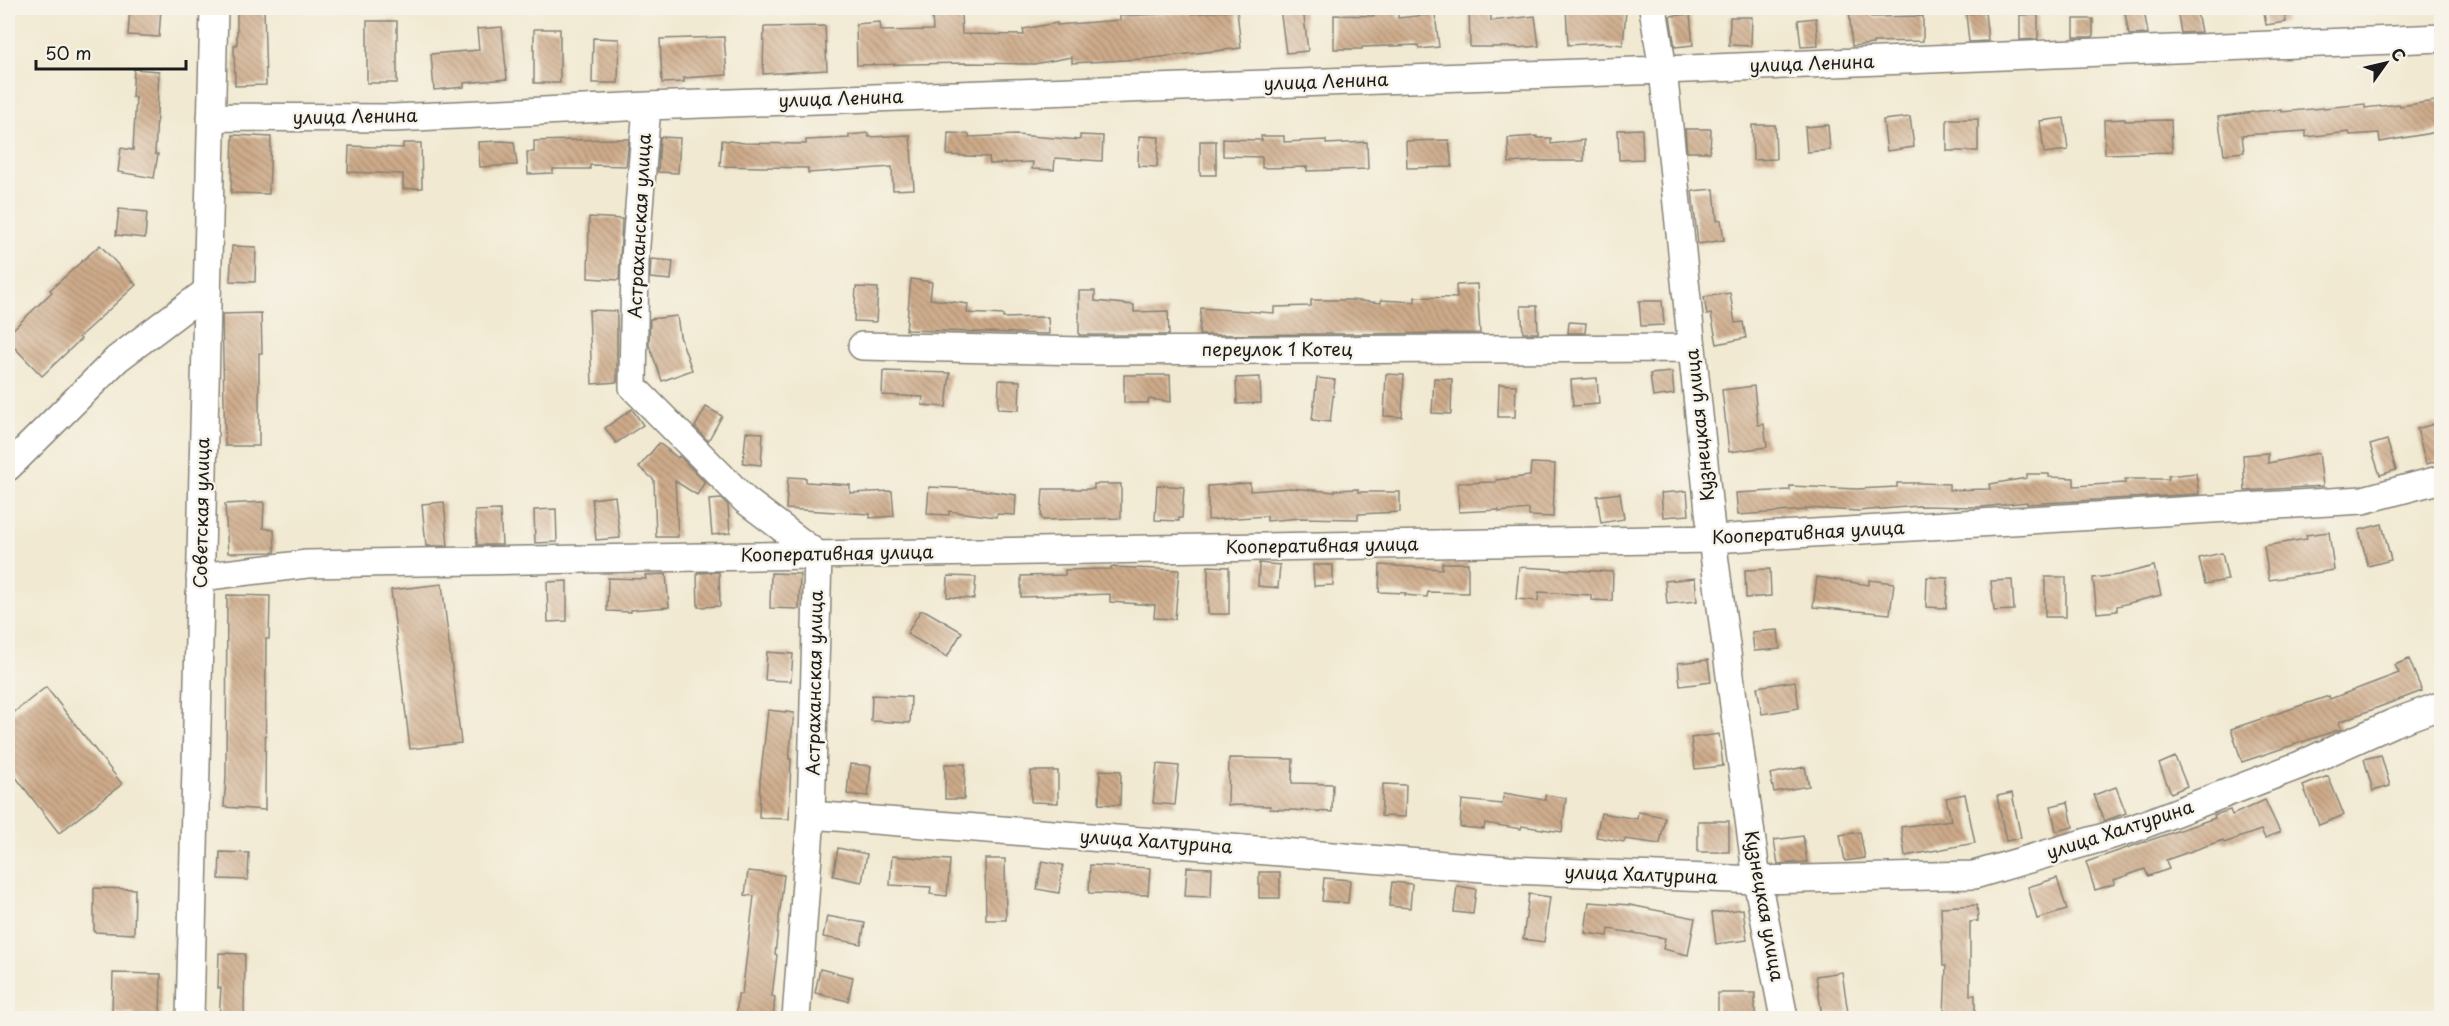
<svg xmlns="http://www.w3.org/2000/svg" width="2449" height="1026" viewBox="0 0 2449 1026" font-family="'Playpen Sans',sans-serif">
<defs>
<pattern id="building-back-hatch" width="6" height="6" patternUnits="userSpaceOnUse" patternTransform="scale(1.5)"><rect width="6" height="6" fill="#ceab8a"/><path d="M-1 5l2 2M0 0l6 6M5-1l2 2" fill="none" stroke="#a68a70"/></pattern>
</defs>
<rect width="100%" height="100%" fill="#f7f3e8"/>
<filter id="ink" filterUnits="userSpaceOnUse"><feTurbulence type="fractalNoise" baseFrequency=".0167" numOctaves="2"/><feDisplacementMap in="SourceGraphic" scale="12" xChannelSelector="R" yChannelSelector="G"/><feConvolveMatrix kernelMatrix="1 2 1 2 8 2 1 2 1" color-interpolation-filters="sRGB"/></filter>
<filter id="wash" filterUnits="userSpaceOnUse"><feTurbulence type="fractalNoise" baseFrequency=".008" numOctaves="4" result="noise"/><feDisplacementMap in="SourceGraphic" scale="24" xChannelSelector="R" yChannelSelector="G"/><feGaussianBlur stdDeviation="1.35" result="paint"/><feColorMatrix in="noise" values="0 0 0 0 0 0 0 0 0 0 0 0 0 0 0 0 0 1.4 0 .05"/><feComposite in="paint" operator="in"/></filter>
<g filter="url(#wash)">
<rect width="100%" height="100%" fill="#f1e9d1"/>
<g id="blocks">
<path fill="url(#building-back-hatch)" d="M130,8H161L159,37L128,35Z
M237,8H264L266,85L235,86L234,45H237Z
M1192,8V14L1237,10L1241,48L1143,59L1072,63V57L1034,64L966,63L857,65L856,24L880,22L881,31L933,30L932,16L961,14L962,34L1024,35L1023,29L1057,23V25L1120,20V16L1163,14V10Z
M1280,8H1303L1308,51L1286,53Z
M1374,8H1398V18L1435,14L1439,47L1419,49L1418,45L1362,47V49H1334V15L1374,16Z
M1469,8H1491V21L1535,16L1539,46L1517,48V47H1470Z
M1566,8L1626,11L1623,45L1602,43L1568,45Z
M1849,8H1870L1871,17L1923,16V41L1873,42V44L1852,46Z
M2177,8H2196L2201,32L2181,33Z
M2263,8H2284L2286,22L2266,25Z
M2144,10L2148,34L2129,35L2125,13Z
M1985,12L1988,41L1969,42L1966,14Z
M1690,14L1693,45L1675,47L1670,16Z
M2020,15H2038V39L2020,40Z
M1730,17H1752L1751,46L1729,45Z
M1816,18L1818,46L1801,47L1798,20Z
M2074,19H2093V37H2074Z
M367,21H397V83H367Z
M825,26L827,70L763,74L764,27Z
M502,27L507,79L464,83V87L434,90L431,54L479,50L477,29Z
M534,29H560V83H534Z
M724,37L727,75L684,78V82L662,83L660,39Z
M593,38L619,39L618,83H592Z
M134,69L159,71L155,154H158L154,178L118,172L121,148L133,150L136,97H132Z
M2442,100V131L2380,142L2379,133L2350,135L2349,132L2306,137V131L2242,135L2244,152L2224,154L2218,117L2261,111L2281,110V112L2365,104V108L2399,104L2400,106Z
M1910,117L1914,147L1887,151L1883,120Z
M2064,118L2068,150L2044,153L2040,121Z
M1947,119H1978V151H1947Z
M2125,119V121L2171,120L2172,152L2105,154L2104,120Z
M1752,125H1775L1776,159L1753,160Z
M1828,125L1830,150L1807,152L1805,127Z
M1642,129L1643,159L1619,160L1618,130Z
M1685,129H1711L1710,152H1687Z
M868,133L869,137L910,135L914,189L893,190L892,167L808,173V168L720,166L722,140L744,143L806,144V140L849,138V135Z
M948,133L969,134V137L1016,135L1080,140V135L1103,136L1102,161L1055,158L1054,170L1032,169L1033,162L990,164L989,157L947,155Z
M233,135L271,137L269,194L231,193Z
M1139,136L1159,137L1157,167L1138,166Z
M1261,136H1284V142L1326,140V144L1367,142L1368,169L1307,171V167L1262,168V157L1223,156V139L1262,140Z
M1537,136V138H1551V144L1584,140V161H1538L1509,163L1508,138Z
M660,137L680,138L678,173L658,172Z
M615,139H629L626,166L590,165V169H553V173L528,174L527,152H534V141Z
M1449,140L1452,167L1407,168L1406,141Z
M502,141L514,142L517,165L480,167L478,142Z
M1200,141H1216V175H1200Z
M403,143H421L422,188L403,189V174L348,172L349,146L403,148Z
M1714,189L1717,221L1721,220L1724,240L1698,244L1692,191Z
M119,209L147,212L145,238L116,235Z
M589,217L622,219L619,280L588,278Z
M100,245L136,285L79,337L81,339L42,376L8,341V334L52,292L50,290Z
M232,246L256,247L255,282L230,281Z
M651,259L673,261L671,280L650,278Z
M911,279L932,282L930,299L968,304L967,313L1003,315V318L1048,317L1049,334L906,330Z
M1477,284L1480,333L1199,335L1201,308L1274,313V307L1311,306V300H1350L1381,303V300L1415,302V297L1457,298L1456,285Z
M856,287L878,288L876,322L854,321Z
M1079,291H1095V301L1134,305V312L1168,311L1169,335H1079Z
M1730,293L1735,323L1743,322L1746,338L1717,344L1711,314L1707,315L1704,297Z
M1639,301H1662L1664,325L1641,326Z
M1521,306H1537L1538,333H1523Z
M589,310L617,311V382L592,384Z
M261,313L262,353H259V446H225L222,314Z
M677,316L680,336L692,370L662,381L649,345L650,319Z
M1569,322L1586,323L1585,333H1568Z
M883,371L950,373L946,407L922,405L923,397L882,395Z
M1672,372L1674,394L1653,397L1650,374Z
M1386,374L1404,375L1402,417L1384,416Z
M1124,375H1170L1171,402L1149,399L1148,403H1124Z
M1260,377L1261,403L1237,404L1236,378Z
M1317,378L1335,380L1330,422L1312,420Z
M1434,378L1452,379L1451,414L1432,413Z
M1597,378L1599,404L1573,406L1571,380Z
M999,380L1020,381L1019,410L998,409Z
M1499,384L1516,385L1515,417H1498Z
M1754,386L1758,425L1764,424L1767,447L1729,452L1722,390Z
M706,407L722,416L708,441L695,427Z
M632,409L643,425L616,443L605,428Z
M2437,423L2442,439V460L2426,464L2417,429Z
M746,432L763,433L761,465L743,463Z
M2387,440L2396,470L2380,475L2370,445Z
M659,443L678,458L679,456L705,482L697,495L675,481L678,537H656L654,480L639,467Z
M2268,453V463L2319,453L2323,486L2245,491L2243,455Z
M1531,463L1555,464L1553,517L1529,516V509L1499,512V510L1459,512L1458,483L1496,482V480L1530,476Z
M2196,473L2199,494L2027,504V502L1982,507L1918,506L1858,511L1806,508V510L1738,515L1736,493L1790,490V486L1857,489L1897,487V483H1917L1949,484V490L1990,489L1989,484L2027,478V474H2049V477L2074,478V486L2125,483V479H2169L2168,476Z
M788,477L806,478V482L850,485V493L892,491L894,516L870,518V514L786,509Z
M1250,483V491L1291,488L1335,492V490L1358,489V492H1400V512L1358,514V519L1300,518L1267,521V516L1208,520V486Z
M1094,484H1121V518L1043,520L1041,517L1043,489H1094Z
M1157,485L1184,487L1182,518H1179V521L1155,520Z
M929,487L974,489L1016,495L1015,515L997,514L996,517L949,511V515L927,514Z
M1687,491L1689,515L1663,517L1661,493Z
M1620,493L1624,519L1601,523L1597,496Z
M615,496L620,538L596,540L592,499Z
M722,499L728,505L730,533L712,535L709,500Z
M264,502L263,528L274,530L275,552L228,553L225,504Z
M444,502L448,546H426L422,504Z
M556,509L557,542L535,543L534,510Z
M500,510L502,545H477L475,511Z
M2382,524L2391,560L2368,566L2359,530Z
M2329,532L2334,570L2269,580L2264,546L2307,539L2306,535Z
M2222,553L2228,580L2205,584L2199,558Z
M1259,563L1280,565L1278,588L1258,586Z
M1442,563H1468V593L1428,592L1427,597L1405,595L1406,593L1379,592L1380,565L1442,569Z
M1313,565H1333V585L1314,586Z
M1208,566L1229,567V614H1208Z
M2154,566L2161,595L2117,606V611L2097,613L2093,578L2119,575Z
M1111,567L1179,570L1175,619L1154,618L1155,605L1110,602V594L1021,597V576L1065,575V570L1111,569Z
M1519,567L1613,572L1612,601L1591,600V595L1539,592L1538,601L1516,599Z
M1770,569L1771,596L1746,598L1745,570Z
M719,572L720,606L698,607L697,573Z
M771,573L800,574L799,609L770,608Z
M666,574L669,607L631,610V612L607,611L608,578L646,579L645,575Z
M948,576L976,577L974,599L947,597Z
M1817,577L1869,585V580L1894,583L1890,614L1813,607Z
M1927,577L1948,578L1946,608L1926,607Z
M2045,577H2066V617H2045Z
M1695,578L1697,601L1667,604L1665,581Z
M2012,580L2014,610L1994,611L1991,581Z
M567,581V621L548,622L547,582Z
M442,584L461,743L410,749L391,590Z
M227,595L270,596L269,639H266L265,810L224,807L226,777Z
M920,611H926L962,632L947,657L907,634Z
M1778,630L1780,649L1754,651L1752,632Z
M767,652L793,654L791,681L765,680Z
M2409,659L2422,691L2339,722L2341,729L2242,762L2231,729L2329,696L2330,699L2399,673L2395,665Z
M1708,660L1711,682L1680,686L1678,663Z
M1795,681L1799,708L1762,714L1757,687Z
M46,687L122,784L59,833L8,767V717Z
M872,695L911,697L910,723L871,721Z
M768,710L794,713L789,759H791L789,819L759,818L760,781Z
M1719,734L1723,766L1695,769L1691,738Z
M2381,755L2390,786L2373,791L2364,759Z
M2175,757L2187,786L2171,793L2159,764Z
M1229,758L1293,759L1292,783L1333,784L1332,812L1270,809V806L1228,805Z
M850,764L871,766L868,796L847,794Z
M945,764H965L964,799H945Z
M1157,764L1179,766L1175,805L1153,803Z
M1805,767L1809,786L1774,792L1770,774Z
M1100,770L1121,771L1120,805L1099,804Z
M1031,771H1058V803L1031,802Z
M2328,776L2344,815L2319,825L2303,786Z
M1383,784L1406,785L1405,817L1381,816Z
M2116,787L2126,813L2104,821L2094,795Z
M1504,793L1545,800V795L1566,798L1562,832L1522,826L1521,829L1485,823L1484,829L1460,827L1462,800L1502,804Z
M2012,793L2021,838L2006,841L1997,796Z
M1965,794L1975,843L1905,856L1901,827L1951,820L1946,798Z
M2265,800L2280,832L2265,838L2261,830L2224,843L2223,840L2166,860L2169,869L2148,876L2145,869L2114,880L2115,884L2095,890L2086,862L2215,818L2214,815L2230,810L2232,815Z
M2068,802L2073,827L2056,831L2051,806Z
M1638,812L1665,817L1660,844L1625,839L1624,842L1596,837L1601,813L1637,819Z
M1698,821H1729V852H1698Z
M1860,832L1865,858L1845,861L1840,835Z
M1803,836L1807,862L1778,864L1774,840Z
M838,848L867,854L862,882L833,876Z
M220,852L249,853L248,880L219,879Z
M892,856L950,860L947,896L930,894L931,887L890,885Z
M985,859H1005L1006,920H986Z
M1042,861L1063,865L1059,893L1037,889Z
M1090,865L1150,868L1148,895L1089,893Z
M1187,867L1212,868L1211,897L1185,896Z
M748,871L784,875L775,954L777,955L772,996L775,997L773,1018H736L738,994H742L754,896L745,895Z
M1259,872H1280V898H1259Z
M1324,878L1350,880L1348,903L1322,901Z
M2057,878L2067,910L2037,919L2028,887Z
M1392,882L1412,884L1410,908L1389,906Z
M1457,886L1476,889L1473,914L1454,912Z
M94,888L135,889L134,934L94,932Z
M1529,894L1550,897L1544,942L1523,939Z
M1589,902L1630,905L1695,918L1688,955L1663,949L1665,938L1609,929L1608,936L1585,933Z
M1977,905L1978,921L1970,922V995H1975V1016L1944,1015L1946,966H1943L1941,907Z
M1743,909L1747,940L1716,944L1712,913Z
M827,916L865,923L861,944L823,937Z
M219,953L245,954L244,1018H219L221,988H218Z
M820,969L853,977L848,1001L815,993Z
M1842,972L1848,1013L1822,1016L1816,976Z
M113,973L161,974L160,1018H134V1013H112Z
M1718,993H1755V1018H1718Z"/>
</g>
</g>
<g filter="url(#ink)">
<use href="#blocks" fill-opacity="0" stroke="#868276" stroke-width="1.5"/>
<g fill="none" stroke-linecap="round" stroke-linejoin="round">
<defs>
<path id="minor" d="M1653,8L1663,70L1712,539L1757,880L1784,1018
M647,106L635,258L633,387L745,500L818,555L811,815L796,1018
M211,117L393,118L647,106L1663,70L2442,38
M862,346L1083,351L1692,348
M8,467L117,359L207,291
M200,577L307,564L1712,539L2363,500L2442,479
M811,815L1509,870L1757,880L1974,875L2132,829L2300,765L2393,723L2442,705
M190,1018L214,8"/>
</defs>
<use href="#minor" stroke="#868276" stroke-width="30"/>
<use href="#minor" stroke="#fff" stroke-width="27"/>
</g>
</g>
<g text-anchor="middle" stroke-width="5" stroke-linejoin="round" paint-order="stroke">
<g font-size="18" fill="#1c1c1c" stroke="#f7f3e8">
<text transform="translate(1812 64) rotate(-2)" y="6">улица Ленина</text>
<text transform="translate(1326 82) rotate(-2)" y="6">улица Ленина</text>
<text transform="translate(841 99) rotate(-2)" y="6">улица Ленина</text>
<text transform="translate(355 117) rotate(-1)" y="6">улица Ленина</text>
<text transform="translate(640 226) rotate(-87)" y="6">Астраханская улица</text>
<text x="1277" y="356">переулок 1 Котец</text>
<text transform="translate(1700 425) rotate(-96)" y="6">Кузнецкая улица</text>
<text transform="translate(202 513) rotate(-89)" y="6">Советская улица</text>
<text transform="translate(1808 533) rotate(-3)" y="6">Кооперативная улица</text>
<text transform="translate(1322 546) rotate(-1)" y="6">Кооперативная улица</text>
<text transform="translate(837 554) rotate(-1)" y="6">Кооперативная улица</text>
<text transform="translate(815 683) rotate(-89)" y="6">Астраханская улица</text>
<text transform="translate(2120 830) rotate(-18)" y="6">улица Халтурина</text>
<text transform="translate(1156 842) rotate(4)" y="6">улица Халтурина</text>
<text transform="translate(1641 875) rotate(2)" y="6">улица Халтурина</text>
<text transform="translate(1764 906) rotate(80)" y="6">Кузнецкая улица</text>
</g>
</g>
<rect width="2449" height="1026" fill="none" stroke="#f7f3e8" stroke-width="30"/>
<g transform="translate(2386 63) rotate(56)" stroke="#f7f3e8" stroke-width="4.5" paint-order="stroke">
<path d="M0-4.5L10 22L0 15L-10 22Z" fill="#1c1c1c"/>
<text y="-9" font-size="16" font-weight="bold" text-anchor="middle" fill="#1c1c1c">С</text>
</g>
<path d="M36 60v9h150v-9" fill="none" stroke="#1c1c1c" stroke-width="3"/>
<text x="45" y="60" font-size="18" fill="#1c1c1c" stroke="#f7f3e8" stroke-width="4.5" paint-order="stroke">50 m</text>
</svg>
